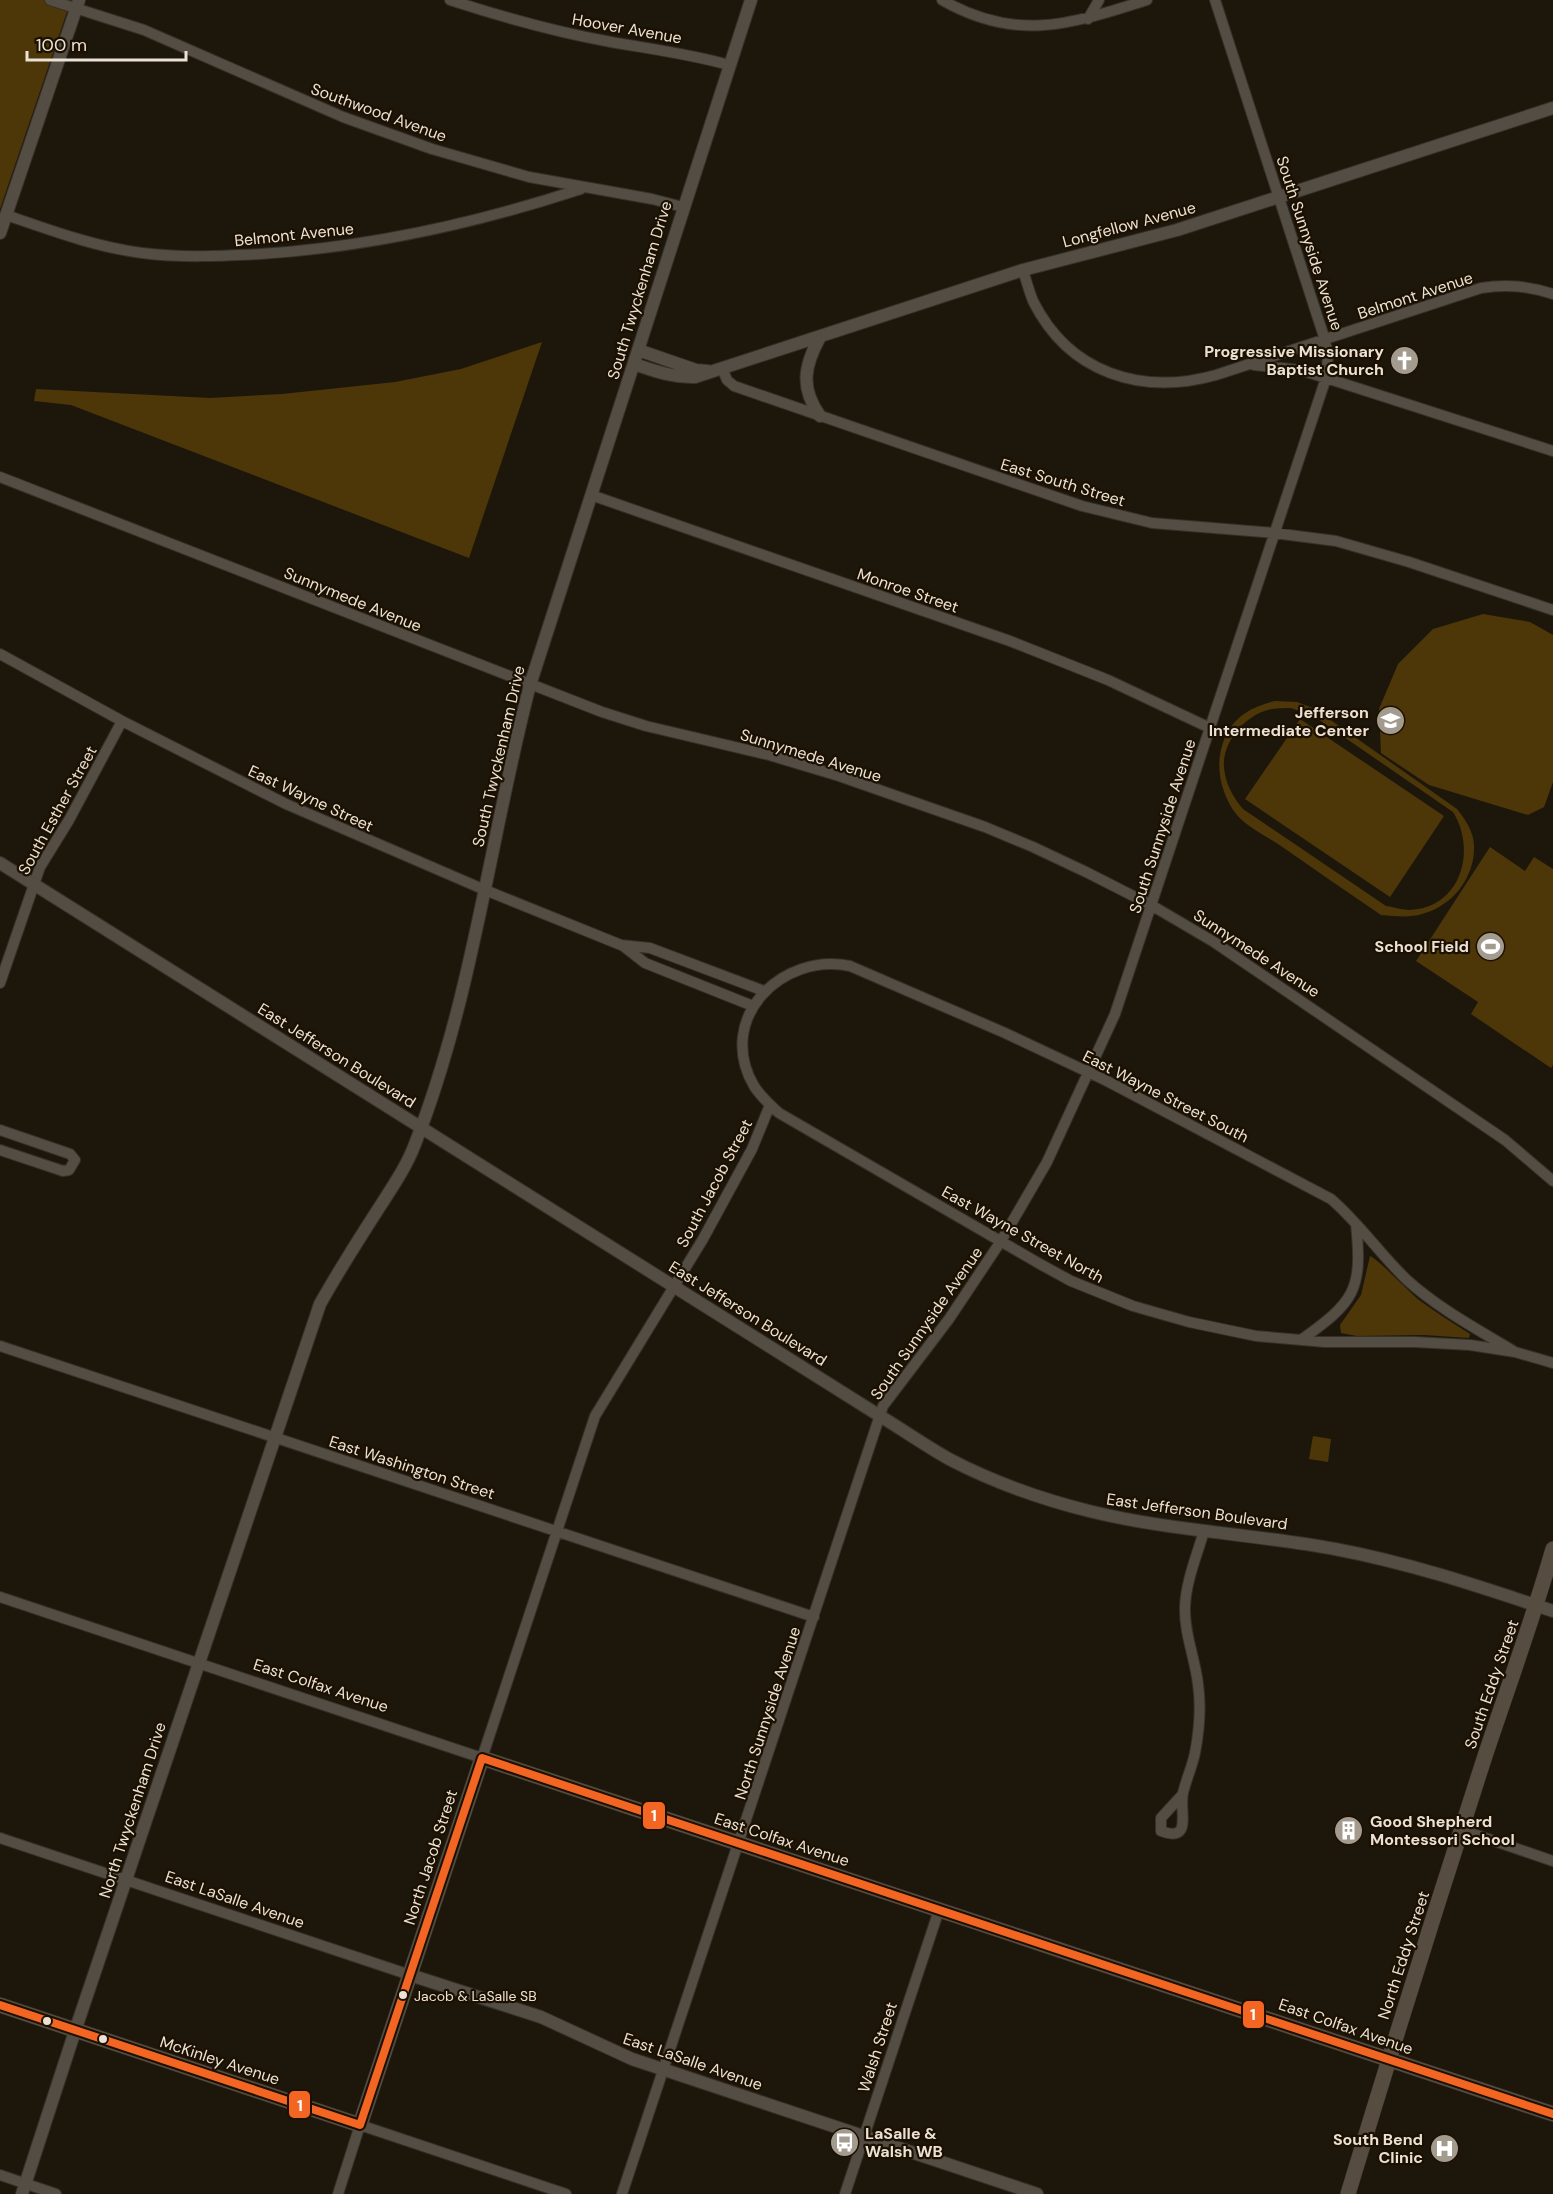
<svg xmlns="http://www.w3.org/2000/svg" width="1553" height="2194" viewBox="0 0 1553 2194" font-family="'DM Sans',sans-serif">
<rect width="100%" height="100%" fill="#1d170b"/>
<path fill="#4d3709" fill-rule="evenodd" d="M0,0H71L0,209Z
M542,342L469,558L71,405L34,401L36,389L210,398L282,394L395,382L461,369Z
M1483,614L1530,622L1553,635V782L1544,807L1528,815L1429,785L1381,753L1379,709L1398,664L1433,629Z
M1275,701L1297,702L1315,709L1457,809C1465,819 1474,832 1474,846C1475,877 1453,906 1422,914C1409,918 1395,916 1381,915C1347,892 1313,868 1278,844C1266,836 1247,827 1237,815C1222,796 1215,769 1222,746C1230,719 1249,707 1275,701ZM1291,708L1312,715L1453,812C1477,850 1461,908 1410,910C1402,910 1394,907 1386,906L1243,809C1233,797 1225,783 1224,767C1222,741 1247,713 1272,709C1278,708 1285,708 1291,708Z
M1300,719L1444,816L1390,897L1245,799Z
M1490,847L1525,871L1534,857L1553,869V1065L1551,1068L1471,1014L1478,1002L1416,961Z
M1370,1256C1378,1259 1409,1292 1419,1300C1435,1312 1453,1323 1470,1334L1469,1338L1424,1335L1357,1336L1341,1333L1340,1325L1361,1295Z
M1313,1436L1331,1439L1328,1462L1309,1459Z"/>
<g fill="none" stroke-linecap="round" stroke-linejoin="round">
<defs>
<path id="minor" d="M50,0L144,30L343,117L432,149L529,177L652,199L683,207
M450,0C502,17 556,32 611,42C651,49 690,54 729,65
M942,0C1017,43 1071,24 1147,0
M1088,19L1099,0
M6,215C50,230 95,247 142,253C181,258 221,256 260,254C369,247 477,223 581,189
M1023,270C1026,280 1029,291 1033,301C1069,373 1141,396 1216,375L1481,288C1507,284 1528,286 1553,294
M1254,365L1300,370L1326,378L1553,451
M722,368L727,380L734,386L1082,506L1152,523L1274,533L1336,541L1409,562L1553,610
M0,477L602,712L646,726L769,755L839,776L985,827L1033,847L1086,872L1151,905L1214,942L1505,1140L1553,1181
M591,495L1010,641L1108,680L1210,728
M0,654L122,721L286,804L485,890L621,945L650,948L764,991
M622,945L645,963L753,1006
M0,983L40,867L69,820L122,721
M0,1130L70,1154L75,1160L69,1170L63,1171L0,1150
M1301,1340C1354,1302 1363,1291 1356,1224
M0,1346L814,1617
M1515,1352C1479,1330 1439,1309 1407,1280C1380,1254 1359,1223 1331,1199L1105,1080L1005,1033L850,966C781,952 715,1019 754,1086C761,1097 770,1105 779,1113L1040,1264L1071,1281L1133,1306L1189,1322L1256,1336L1325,1342H1415L1470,1345L1515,1352L1553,1363
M0,1597L482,1758L595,1416L703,1239L752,1149L770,1105
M1183,1794L1161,1818V1831C1193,1843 1179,1812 1183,1793C1186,1780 1192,1767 1195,1753C1199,1732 1201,1705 1198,1684C1195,1658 1184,1633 1185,1607C1186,1581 1197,1555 1204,1531
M1462,1830L1553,1861
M0,1838L410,1975
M0,2175L56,2194
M338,2194L360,2125L566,2194
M622,2194L883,1406L949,1319L1001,1241L1047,1162L1115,1014L1326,378L1328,355L1325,340L1215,0
M845,2194L939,1910"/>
<path id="tertiary" d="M0,233L79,0
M820,337C804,366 800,388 820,416
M638,350L696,370L708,371
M634,364C655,371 673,378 695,377L1023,270L1177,230L1553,108
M0,863L880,1416C903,1430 926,1446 949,1459C993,1482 1041,1499 1089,1511C1170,1531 1254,1534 1335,1549C1410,1563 1481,1587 1553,1611
M410,1975L541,2017L632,2059L1037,2194
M22,2194L75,2031L320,1304C338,1272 357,1242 377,1211C391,1189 406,1168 415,1144C473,996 490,838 530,685L751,0"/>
<path id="primary" d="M0,2005L360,2125L482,1758L1553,2114
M1348,2194C1392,2048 1438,1901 1485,1756C1508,1687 1533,1619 1553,1549"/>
</defs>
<use href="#minor" stroke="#353029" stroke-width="12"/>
<use href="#tertiary" stroke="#353029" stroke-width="14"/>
<use href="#primary" stroke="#353029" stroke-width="16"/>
<use href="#minor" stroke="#534d43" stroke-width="10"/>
<use href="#tertiary" stroke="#534d43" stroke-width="12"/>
<use href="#primary" stroke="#564d40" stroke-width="15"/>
<defs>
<path id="bus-1" d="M0,2005L360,2125L482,1758L1553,2114"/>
</defs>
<use href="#bus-1" stroke="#1c1000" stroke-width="12"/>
<use href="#bus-1" stroke="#f26522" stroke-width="8"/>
</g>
<defs>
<symbol id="church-disc" viewBox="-11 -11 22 22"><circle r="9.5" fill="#a39b8e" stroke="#1c1000"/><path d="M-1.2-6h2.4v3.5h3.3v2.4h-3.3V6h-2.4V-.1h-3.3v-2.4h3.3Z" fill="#fff"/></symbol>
<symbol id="school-disc" viewBox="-11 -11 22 22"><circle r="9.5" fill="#a39b8e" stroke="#1c1000"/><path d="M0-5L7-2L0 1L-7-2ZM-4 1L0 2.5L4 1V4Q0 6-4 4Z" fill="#fff"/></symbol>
<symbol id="stadium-disc" viewBox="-11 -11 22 22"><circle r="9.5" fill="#a39b8e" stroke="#1c1000"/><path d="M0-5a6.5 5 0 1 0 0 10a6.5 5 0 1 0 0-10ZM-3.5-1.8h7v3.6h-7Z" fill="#fff"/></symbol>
<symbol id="building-disc" viewBox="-11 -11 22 22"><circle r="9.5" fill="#a39b8e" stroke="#1c1000"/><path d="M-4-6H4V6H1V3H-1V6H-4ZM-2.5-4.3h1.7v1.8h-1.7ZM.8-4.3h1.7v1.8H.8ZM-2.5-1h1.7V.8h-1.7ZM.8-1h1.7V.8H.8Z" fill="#fff"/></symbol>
<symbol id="bus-disc" viewBox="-11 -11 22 22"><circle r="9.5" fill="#a39b8e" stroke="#1c1000"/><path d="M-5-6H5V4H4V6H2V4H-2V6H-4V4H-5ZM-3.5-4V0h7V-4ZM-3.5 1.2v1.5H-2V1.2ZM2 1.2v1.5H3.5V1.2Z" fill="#fff"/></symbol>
<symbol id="hospital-disc" viewBox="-11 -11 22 22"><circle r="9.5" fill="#a39b8e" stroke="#1c1000"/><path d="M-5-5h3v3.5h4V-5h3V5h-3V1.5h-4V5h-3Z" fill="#fff"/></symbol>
</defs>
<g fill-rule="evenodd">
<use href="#church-disc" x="1388" y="344" width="33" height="33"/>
<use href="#school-disc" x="1374" y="704" width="33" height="33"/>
<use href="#stadium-disc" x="1474" y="930" width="33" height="33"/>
<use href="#building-disc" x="1332" y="1814" width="33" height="33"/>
<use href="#bus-disc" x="828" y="2126" width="33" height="33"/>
<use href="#hospital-disc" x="1428" y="2132" width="33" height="33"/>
</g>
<g fill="#ebe2d5" stroke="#1c1000" stroke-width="2">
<circle cx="403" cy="1995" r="5"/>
<circle cx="47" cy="2021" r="5"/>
<circle cx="103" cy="2039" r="5"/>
</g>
<g text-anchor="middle" stroke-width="4.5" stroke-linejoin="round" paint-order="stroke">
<g font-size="14" fill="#ebe2d5" stroke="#1c1000" text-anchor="start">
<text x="414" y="2001">Jacob &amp; LaSalle SB</text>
</g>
<g font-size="16" fill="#ebe2d5" stroke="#1c1000">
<text transform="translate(627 28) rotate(10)" y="6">Hoover Avenue</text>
<text transform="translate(379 112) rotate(20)" y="6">Southwood Avenue</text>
<text transform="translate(1129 224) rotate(-15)" y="6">Longfellow Avenue</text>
<text transform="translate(294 234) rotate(-6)" y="6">Belmont Avenue</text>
<text transform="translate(1310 243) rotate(72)" y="6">South Sunnyside Avenue</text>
<text transform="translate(639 290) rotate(-73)" y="6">South Twyckenham Drive</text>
<text transform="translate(1415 295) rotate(-18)" y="6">Belmont Avenue</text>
<text transform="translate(1063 482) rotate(17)" y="6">East South Street</text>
<text transform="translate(908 590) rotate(19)" y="6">Monroe Street</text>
<text transform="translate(353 599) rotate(22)" y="6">Sunnymede Avenue</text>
<text transform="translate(811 755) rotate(17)" y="6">Sunnymede Avenue</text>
<text transform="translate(498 756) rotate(-77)" y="6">South Twyckenham Drive</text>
<text transform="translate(311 798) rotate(25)" y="6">East Wayne Street</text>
<text transform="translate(57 810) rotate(-61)" y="6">South Esther Street</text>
<text transform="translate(1162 826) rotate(-72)" y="6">South Sunnyside Avenue</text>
<text transform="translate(1257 953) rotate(33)" y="6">Sunnymede Avenue</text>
<text transform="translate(337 1055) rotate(32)" y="6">East Jefferson Boulevard</text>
<text transform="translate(1166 1096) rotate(27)" y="6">East Wayne Street South</text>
<text transform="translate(714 1183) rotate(-62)" y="6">South Jacob Street</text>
<text transform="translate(1023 1234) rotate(29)" y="6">East Wayne Street North</text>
<text transform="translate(748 1313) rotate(32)" y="6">East Jefferson Boulevard</text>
<text transform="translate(926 1323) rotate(-55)" y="6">South Sunnyside Avenue</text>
<text transform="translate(412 1467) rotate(18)" y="6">East Washington Street</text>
<text transform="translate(1197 1511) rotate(8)" y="6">East Jefferson Boulevard</text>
<text transform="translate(1491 1684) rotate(-71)" y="6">South Eddy Street</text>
<text transform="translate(321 1685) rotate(18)" y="6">East Colfax Avenue</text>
<text transform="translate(767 1713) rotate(-72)" y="6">North Sunnyside Avenue</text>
<text transform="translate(132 1810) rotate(-72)" y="6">North Twyckenham Drive</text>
<text transform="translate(782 1839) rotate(18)" y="6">East Colfax Avenue</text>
<text transform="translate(430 1857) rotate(-72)" y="6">North Jacob Street</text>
<text transform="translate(235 1899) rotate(19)" y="6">East LaSalle Avenue</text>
<text transform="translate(1403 1955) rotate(-72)" y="6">North Eddy Street</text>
<text transform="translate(1346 2026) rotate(19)" y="6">East Colfax Avenue</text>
<text transform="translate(877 2047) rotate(-72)" y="6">Walsh Street</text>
<text transform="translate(220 2060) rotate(18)" y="6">McKinley Avenue</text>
<text transform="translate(693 2061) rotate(19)" y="6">East LaSalle Avenue</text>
</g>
<g font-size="16" font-weight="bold" fill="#ebe2d5" stroke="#1c1000" text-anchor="end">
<text x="1384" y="357">Progressive Missionary<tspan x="1384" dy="18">Baptist Church</tspan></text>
<text x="1369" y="718">Jefferson<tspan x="1369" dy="18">Intermediate Center</tspan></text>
<text x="1469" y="952">School Field</text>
<text x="1370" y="1827" text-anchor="start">Good Shepherd<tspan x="1370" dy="18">Montessori School</tspan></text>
<text x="865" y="2139" text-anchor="start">LaSalle &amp;<tspan x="865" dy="18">Walsh WB</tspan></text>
<text x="1423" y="2145">South Bend<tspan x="1423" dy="18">Clinic</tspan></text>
</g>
</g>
<g stroke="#1c1000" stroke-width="2">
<rect x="642" y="1801" width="24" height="29" rx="6" fill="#f26522"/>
<rect x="1242" y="2000" width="23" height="29" rx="6" fill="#f26522"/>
<rect x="288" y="2090" width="23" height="29" rx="6" fill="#f26522"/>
</g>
<g font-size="16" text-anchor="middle" font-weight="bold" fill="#fff">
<text x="654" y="1821">1</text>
<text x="1253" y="2020">1</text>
<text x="300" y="2111">1</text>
</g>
<path d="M27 51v9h159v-9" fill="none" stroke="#ebe2d5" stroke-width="3"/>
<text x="36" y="51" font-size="18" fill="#ebe2d5" stroke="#1c1000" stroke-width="4.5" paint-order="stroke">100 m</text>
</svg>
